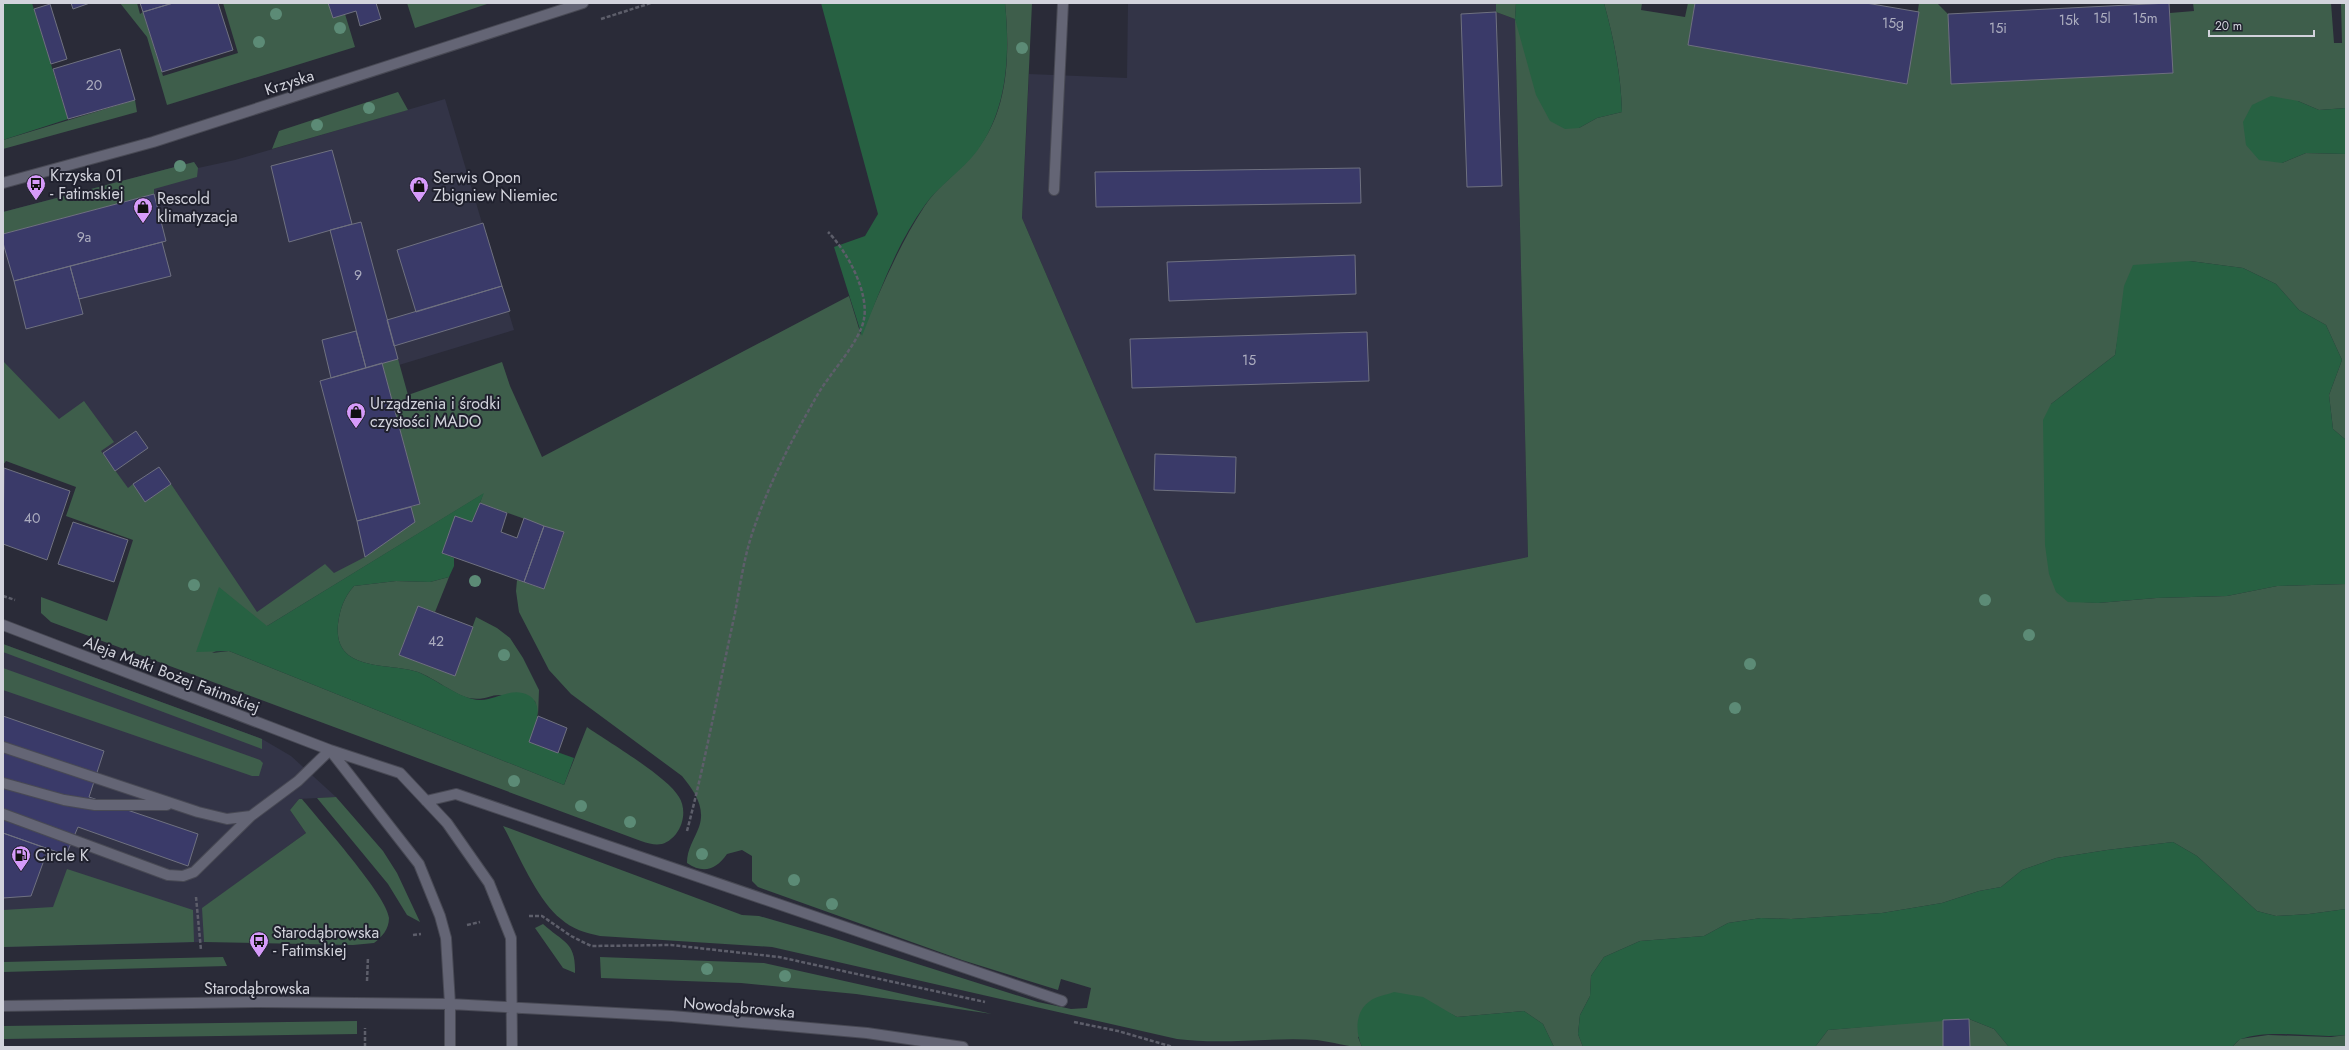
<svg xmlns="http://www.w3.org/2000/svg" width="2349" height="1050" viewBox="0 0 2349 1050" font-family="Jost,sans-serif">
<rect width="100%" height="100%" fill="#2a2b38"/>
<path fill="#333447" d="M1128,3H1496V12L1515,19L1528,557L1196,623L1022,218L1029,74L1127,78Z
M445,99L514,330L399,365L441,519L267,626L3,390V212L194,162L198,168L235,160Z
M3,644L262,739L291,756L336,797L299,799L290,810L306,833L203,908L204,942L3,947Z"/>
<path fill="#3e5e4b" d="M120,3H137L140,14L143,12L163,76L238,53L223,3H328L345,14L355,47L167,105L147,37Z
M407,3H490L415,28Z
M1005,3H1032L1022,218L1196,623L1528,557L1515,19L1496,12V3H1516L1515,19L1579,128L1597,118L1622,112C1621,74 1614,39 1604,3H1642L1641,10L1685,17L1688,3H1695L1688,45L1906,84L1919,3H1937L1948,14L1951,84L2172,73L2170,13L2194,11L2193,3H2331L2334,43H2342L2341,3H2346V108L2319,110L2298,101L2282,163L2306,153L2346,154V440L2333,429L2329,395L2342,360L2326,325L2299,310L2276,284L2243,268L2190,261L2120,324L2115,355L2051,404L2068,601L2098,603L2156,598L2227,596L2277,586L2346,584V909L2309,914L2276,916L2257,911L2197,856L2173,842L2107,850L2056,858L2022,870L2001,887L1979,891L1942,903L1882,913L1791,919L1761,918L1728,923L1704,936L1640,941L1604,957L1591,976L1590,996L1580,1015L1578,1034L1583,1047H1554L1543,1024L1524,1011L1457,1017L1443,1010L1358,1037L1362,1047C1347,1047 1333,1042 1317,1040C1270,1037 1224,1045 1177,1039L772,947L600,936C586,933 572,929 561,919C537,900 518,853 503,826L742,915L759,916L832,937L1038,1002L1071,1009L1087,1008L1091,988L1061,979L1058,990L962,960L758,887L752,881V856L742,850L727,854C716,870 703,874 687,863C687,849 694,840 699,827C706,807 694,791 682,776L571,694L549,670L519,612L516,591L517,580L544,589L564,533L480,503L483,494L267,626L212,653L229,651L564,785L587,727C608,742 667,776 679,797C686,808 684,824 676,834C665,847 656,846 641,841L51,622L41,613V597L107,621L133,540L66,516L76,487L6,461L3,465V361L59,419L84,401L114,442L101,451L128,488L133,484L145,502L171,484L257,612L325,564L334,573L365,557L414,522L411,507L420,504L382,363L398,359L408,395L502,362L510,386L542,457L849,296L861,335C880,291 898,247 924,207C937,186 961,171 976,151C1009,111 1010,53 1005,3Z
M398,92L408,110L272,149L279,131Z
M135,100L137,112L3,149V140Z
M194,162L198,168L197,177L154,189V194L3,234V212Z
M449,577L435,612L418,606L399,655L455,676L476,617L497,628L510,638L523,658L539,690L538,716L535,701C524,699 513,695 502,695C490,694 485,701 469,698C455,695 434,678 418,672C389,662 333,673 338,624C340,609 344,597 354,586L396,581L430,582Z
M3,644L262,739V749L3,652Z
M3,668L260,760L263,763L259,776H252L3,690Z
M336,797L383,851L397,873L420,922L407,915L388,884L317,798Z
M299,799H302C319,820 388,897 389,918C389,929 382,937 374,943L353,945L204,942L202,908L306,833L290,810Z
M67,869L193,910L194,942L3,947V910L53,907Z
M543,924C564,943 576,942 575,973L563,968L535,928Z
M223,957L227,966L3,972V962Z
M600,957L764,963L992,1014L856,994L741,983L601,978Z
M1969,1019L1994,1029L2009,1047H1970Z
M1943,1020V1047H1815L1828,1030Z
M357,1021V1034L3,1039V1026Z
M2268,1035L2331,1037L2346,1035V1047H2232L2240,1039Z"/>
<path fill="#276142" d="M3,3H32L68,119L3,140Z
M821,3H1005C1010,54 1008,109 977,151C962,171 939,185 925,205C896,245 880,291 862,336L834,247L865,236L878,214Z
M1516,3H1604C1614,39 1621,75 1622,112L1597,118L1579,128L1565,129L1550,121L1536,95L1515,19Z
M2271,96L2298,101L2319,110L2346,108V154L2306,153L2282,163L2259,160L2246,145L2243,122L2252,105Z
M2190,261L2243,268L2276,284L2299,310L2326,325L2342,360L2329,395L2333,429L2346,440V584L2277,586L2227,596L2156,598L2098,603L2068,602L2056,592L2049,574L2045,545L2043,420L2051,404L2115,355L2124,286L2133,265Z
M484,493L472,522L455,517L442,553L454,558V566L449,577L430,582L396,581L354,586C344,597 340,609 338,624C333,673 389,662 418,672C436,679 463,701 481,700C497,699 513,687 528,695C546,705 534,729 529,742L574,758L564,785L229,651L196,652L219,587L267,626Z
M2173,842L2197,856L2257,911L2276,916L2309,914L2346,909V1035C2312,1039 2273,1028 2241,1039C2238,1040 2235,1044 2232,1047H2009L1994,1029L1969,1019L1828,1030L1815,1047H1583L1578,1034L1580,1015L1590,996L1591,976L1604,957L1640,941L1704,936L1728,923L1761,918L1791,919L1882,913L1942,903L1979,891L2001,887L2022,870L2056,858L2107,850Z
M1394,992L1423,997L1457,1017L1524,1011L1543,1024L1554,1047H1362C1355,1032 1355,1011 1370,1001C1376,996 1387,995 1394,992Z"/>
<path fill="#3a3a69" stroke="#6f7180" d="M71,3H90L73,9Z
M140,3H173L143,12Z
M173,3H218L233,50L162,72L143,12Z
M328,3H376L381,19L360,26L356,11L333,18Z
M1695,3H1866L1919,12L1907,84L1688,45Z
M2169,3L2173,73L1951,84L1948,14Z
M50,4L67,59L51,64L34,9Z
M1496,12L1502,186L1467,187L1461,14Z
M120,49L135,100L68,119L53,69Z
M332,150L352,224L289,242L271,166Z
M1360,168L1361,203L1096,207L1095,172Z
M154,194L166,241L14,281L3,243V234Z
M361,222L398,359L366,368L330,230Z
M483,223L502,286L416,312L397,250Z
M162,242L171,276L79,299L70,266Z
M1355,255L1356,294L1169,301L1167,262Z
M70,266L83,314L26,329L14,281Z
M502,286L510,311L394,346L387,320Z
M356,331L366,368L331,378L322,340Z
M1367,332L1369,381L1132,388L1130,339Z
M382,363L420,504L357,521L320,381Z
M136,431L148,448L115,471L103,453Z
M1155,454L1236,457L1235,493L1154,490Z
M159,467L171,484L145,502L133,484Z
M4,468L70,491L47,560L3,544Z
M480,503L507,513L501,532L517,538L524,518L544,526L524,582L442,553L455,516L472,522Z
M411,507L415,522L365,557L357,521Z
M73,522L128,540L114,582L58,564Z
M544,526L564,532L544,589L524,582Z
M418,606L473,627L455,676L399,655Z
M3,716L104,751L89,797L198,834L188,866L78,827L66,855L3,833Z
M538,716L567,728L558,753L529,742Z
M3,833L48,849L31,896L3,898Z
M1969,1019L1970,1047H1943V1020Z"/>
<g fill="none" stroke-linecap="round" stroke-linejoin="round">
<defs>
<path id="minor" d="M3,183L153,142L583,3
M1054,190L1063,3
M3,625L330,750L400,773L447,823L489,883L511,938L512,1047
M3,747L198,812L227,819L251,816L298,781L330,750
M330,750L419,864L440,916L446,938L450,1004V1047
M3,783L64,800L95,805H167
M426,801L456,794L1062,1001
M3,814L168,875L183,876L194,872L251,816
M3,1006L260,1002L450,1004L672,1016L867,1033L963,1047"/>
</defs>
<use href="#minor" stroke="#484954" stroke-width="12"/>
<path stroke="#5d5e6a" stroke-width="2.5" stroke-dasharray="4 2" stroke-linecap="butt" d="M601,19L651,3
M3,596L15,600
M687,831C706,759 719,686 735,613C740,586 744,557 753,531C769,483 793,437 818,394C830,373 860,342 864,319C869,292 847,251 828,232
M196,897L201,950
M529,916H542L571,936L591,946L671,945L779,957L985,1002
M467,925L480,922
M413,935L421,934
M367,981L368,957
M1074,1022L1118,1031L1173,1047
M365,1047V1028"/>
<use href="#minor" stroke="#646575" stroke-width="10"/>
</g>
<g fill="#5c8b76">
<circle cx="276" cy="14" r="6"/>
<circle cx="340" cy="28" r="6"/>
<circle cx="259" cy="42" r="6"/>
<circle cx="1022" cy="48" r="6"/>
<circle cx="369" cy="108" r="6"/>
<circle cx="317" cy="125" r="6"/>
<circle cx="180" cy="166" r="6"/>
<circle cx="475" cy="581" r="6"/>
<circle cx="194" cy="585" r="6"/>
<circle cx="1985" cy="600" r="6"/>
<circle cx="2029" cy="635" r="6"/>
<circle cx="504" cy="655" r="6"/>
<circle cx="1750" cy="664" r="6"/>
<circle cx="1735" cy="708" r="6"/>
<circle cx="514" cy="781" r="6"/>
<circle cx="581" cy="806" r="6"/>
<circle cx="630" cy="822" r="6"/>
<circle cx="702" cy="854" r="6"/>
<circle cx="794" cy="880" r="6"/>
<circle cx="832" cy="904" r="6"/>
<circle cx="707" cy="969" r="6"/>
<circle cx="785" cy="976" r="6"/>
</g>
<defs>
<symbol id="bus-pin" viewBox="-11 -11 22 30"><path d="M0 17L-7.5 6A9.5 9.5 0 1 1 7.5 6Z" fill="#d69bfa" stroke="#20212e"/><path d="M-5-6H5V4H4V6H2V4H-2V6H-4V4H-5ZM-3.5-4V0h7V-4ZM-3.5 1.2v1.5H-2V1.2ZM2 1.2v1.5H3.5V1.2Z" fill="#111"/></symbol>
<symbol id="shop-pin" viewBox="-11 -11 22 30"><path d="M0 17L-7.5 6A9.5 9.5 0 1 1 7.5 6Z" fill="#d69bfa" stroke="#20212e"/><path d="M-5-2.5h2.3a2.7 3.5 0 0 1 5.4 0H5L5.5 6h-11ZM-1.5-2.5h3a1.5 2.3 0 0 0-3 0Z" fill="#111"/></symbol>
<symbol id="fuel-pin" viewBox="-11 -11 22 30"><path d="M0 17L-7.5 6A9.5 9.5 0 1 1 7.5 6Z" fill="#d69bfa" stroke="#20212e"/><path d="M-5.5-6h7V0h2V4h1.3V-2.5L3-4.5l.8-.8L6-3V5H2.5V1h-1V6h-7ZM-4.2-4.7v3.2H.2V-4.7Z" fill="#111"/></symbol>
</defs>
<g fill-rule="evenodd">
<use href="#bus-pin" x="25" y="173" width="22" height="30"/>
<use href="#shop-pin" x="408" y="175" width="22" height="30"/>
<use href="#shop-pin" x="132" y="196" width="22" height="30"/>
<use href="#shop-pin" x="345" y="401" width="22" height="30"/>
<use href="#fuel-pin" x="10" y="844" width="22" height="30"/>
<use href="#bus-pin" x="248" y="930" width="22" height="30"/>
</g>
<g text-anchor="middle" stroke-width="4" stroke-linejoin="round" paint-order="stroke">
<g font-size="14" fill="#acadbf">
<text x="2102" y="23">15l</text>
<text x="2145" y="23">15m</text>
<text x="2069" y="25">15k</text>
<text x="1893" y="28">15g</text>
<text x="1998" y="33">15i</text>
<text x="94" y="90">20</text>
<text x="84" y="242">9a</text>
<text x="358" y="280">9</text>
<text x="1249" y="365">15</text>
<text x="32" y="523">40</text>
<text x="436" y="646">42</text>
</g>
<g font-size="16" fill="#d2d3dc" stroke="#20212e">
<text transform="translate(289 82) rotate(-18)" y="6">Krzyska</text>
<text transform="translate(172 674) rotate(21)" y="6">Aleja Matki Bożej Fatimskiej</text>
<text x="257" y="994">Starodąbrowska</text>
<text transform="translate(739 1007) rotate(5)" y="6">Nowodąbrowska</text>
</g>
<g font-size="16" fill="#d2d3dc" stroke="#20212e" text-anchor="start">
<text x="50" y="181">Krzyska 01<tspan x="50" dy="18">- Fatimskiej</tspan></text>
<text x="433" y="183">Serwis Opon<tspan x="433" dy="18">Zbigniew Niemiec</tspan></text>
<text x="157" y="204">Rescold<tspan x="157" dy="18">klimatyzacja</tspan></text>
<text x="370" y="409">Urządzenia i środki<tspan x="370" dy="18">czystości MADO</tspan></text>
<text x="35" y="861">Circle K</text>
<text x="273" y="938">Starodąbrowska<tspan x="273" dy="18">- Fatimskiej</tspan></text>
</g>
</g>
<rect width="2349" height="1050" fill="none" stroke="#d2d3dc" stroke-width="8"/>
<path d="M2209 30v6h105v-6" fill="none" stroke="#d2d3dc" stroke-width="2"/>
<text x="2215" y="30" font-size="12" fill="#d2d3dc" stroke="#20212e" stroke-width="3" paint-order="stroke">20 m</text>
</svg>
